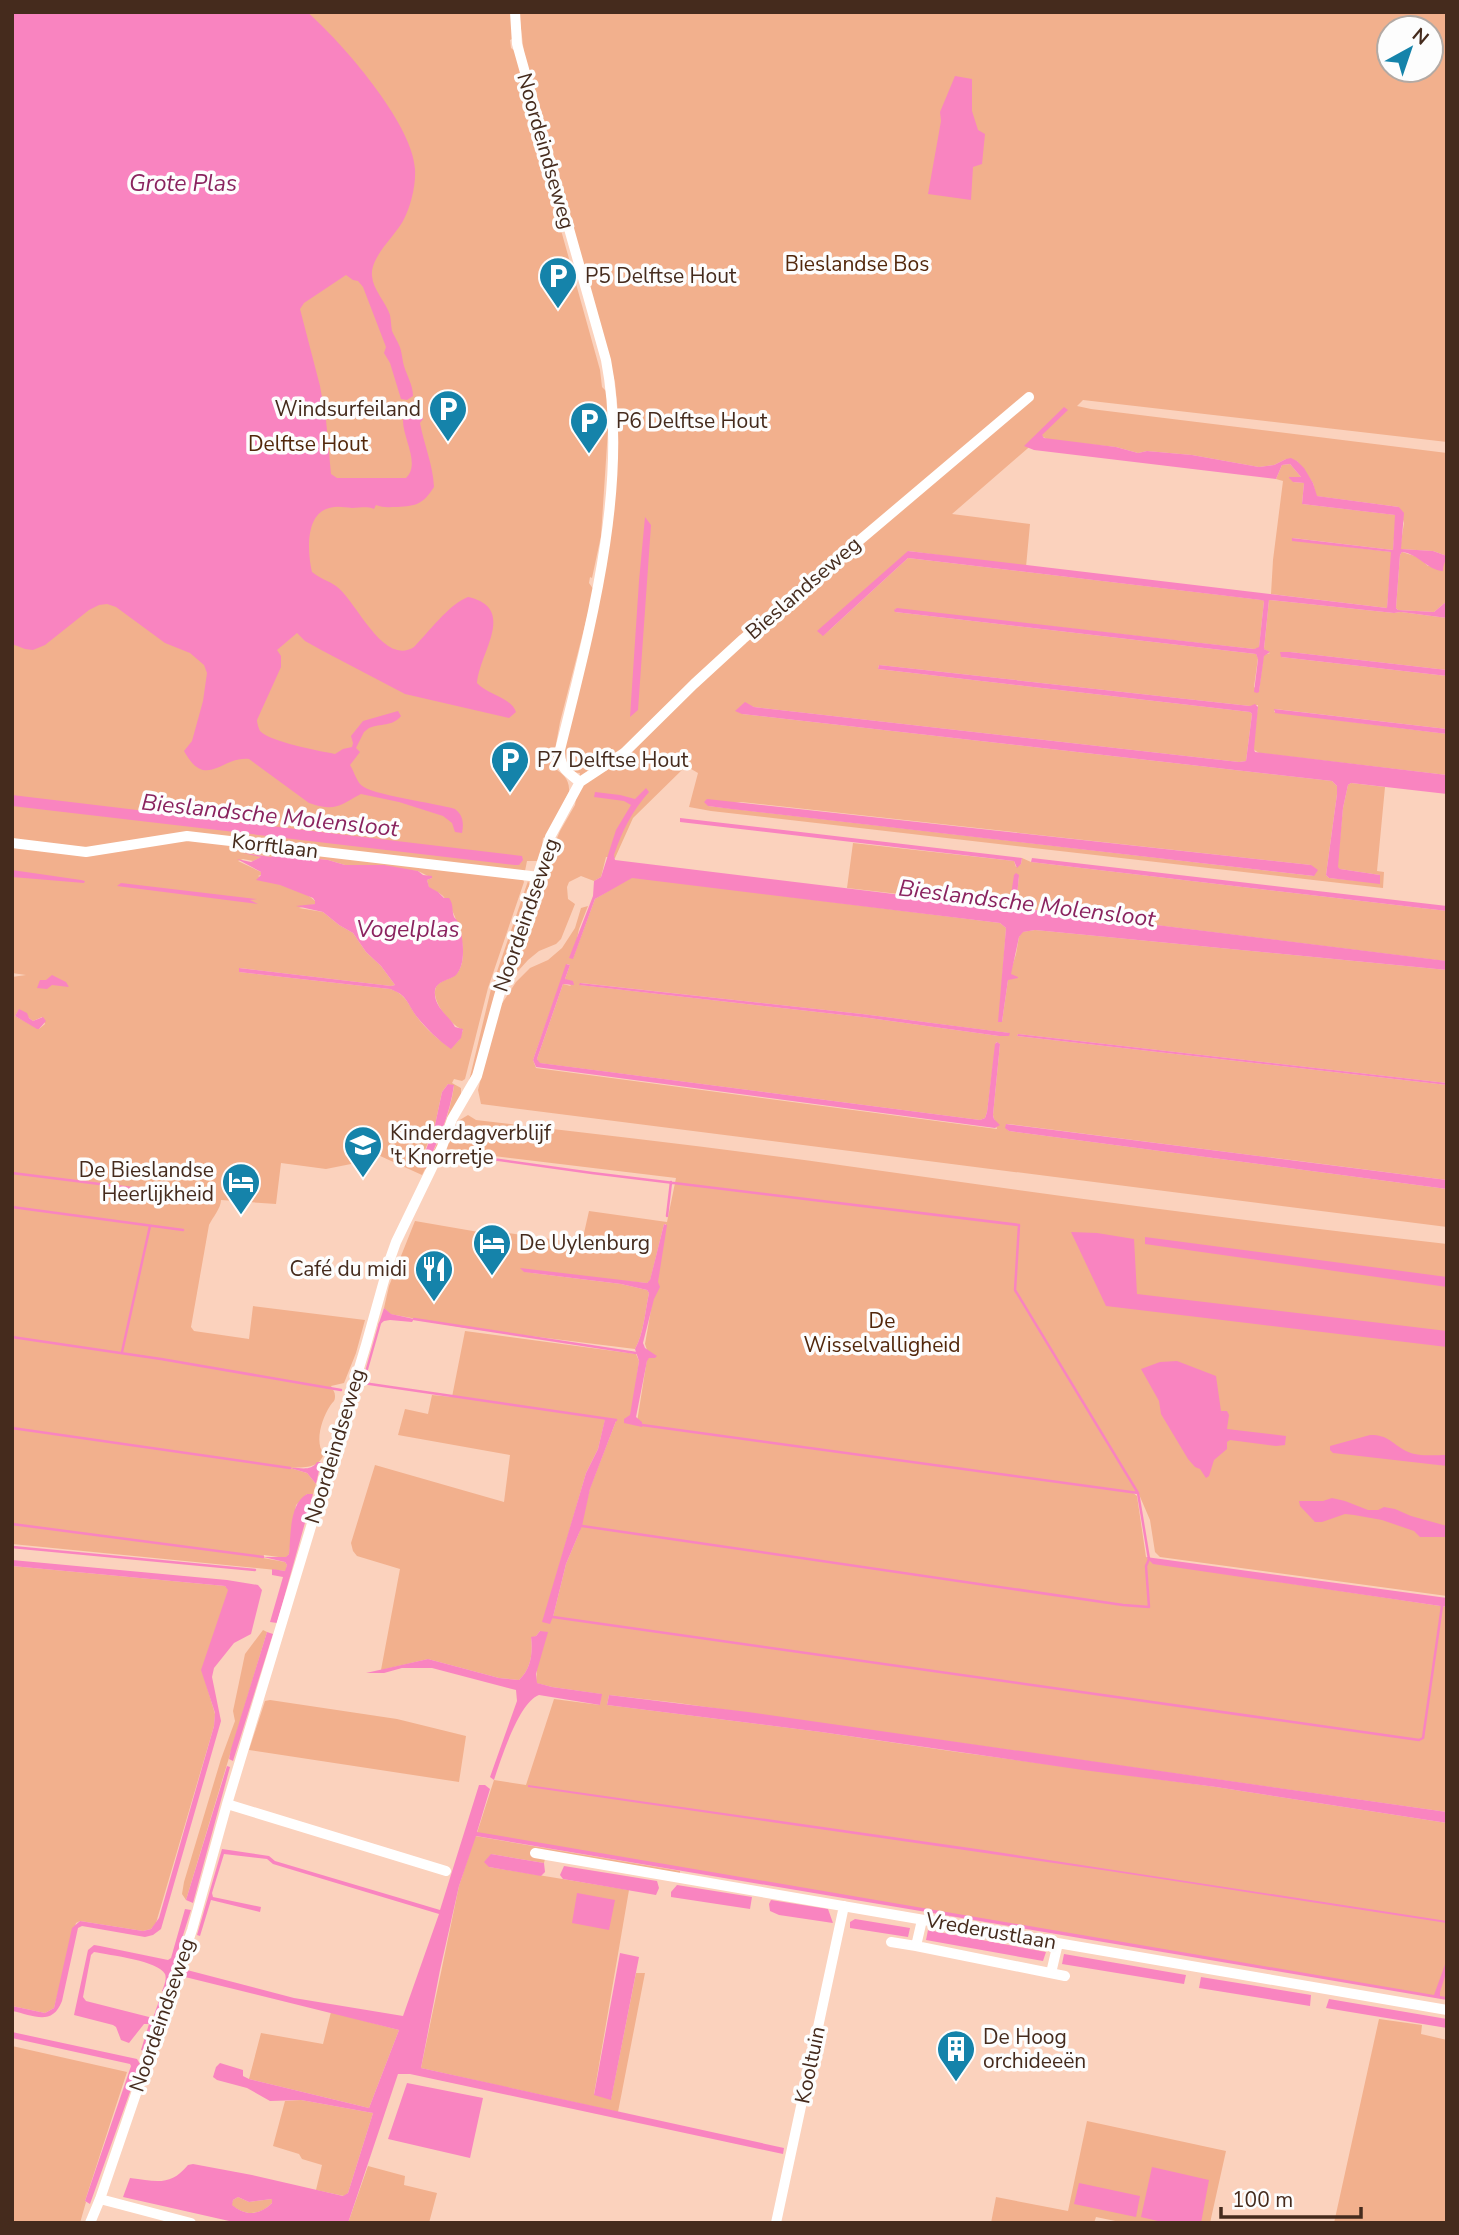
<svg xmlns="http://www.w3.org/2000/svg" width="1459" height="2235" viewBox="0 0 1459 2235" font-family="'Nunito Sans',sans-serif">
<rect width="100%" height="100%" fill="#fbd2bd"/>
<path fill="#f2b08d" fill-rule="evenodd" d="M12,12H513L514,38L510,40L511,48L515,51L549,187L600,370L602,387L606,391L609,414L601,536L592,578L590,577L589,583L594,590L560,722L552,766C562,774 570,778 569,792L546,837L543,838L540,861H527L525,871L316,847L314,845L282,841L279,843L195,833L89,848L12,839Z
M519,12H1447V442L1083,400L1077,406L1091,409L1447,453V556L1433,551L1400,549L1404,523L1399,507L1316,496L1313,483L1297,461L1286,459L1274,465L1259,467L1192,455L1147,451L1138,453L1116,447L1048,440L1042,436L952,514L1030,524L1026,567L909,551L823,636L908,558L1262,600L1264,601L1259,648L1254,649L895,609V612L1256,654L1258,658L1254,687L1259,691L1263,659L1264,655L1270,653L1264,649L1269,600L1394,613L1401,612L1447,618V670L1290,652L1281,657L1447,676V729L1275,709L1274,712L1447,734V775L1259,753L1253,749L1258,705L1250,706L879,665L878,669L1250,712L1252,714L1246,761L1239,762L754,707L749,705L742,714L1332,781L1337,786V794L1326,875L1329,878L1380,883V875L1340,869L1337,867L1343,808L1348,785L1351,783L1385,787L1377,871L1384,872L1383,888L711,811L689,807L698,773L686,766L633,818L615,858L606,857L601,877L594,881L581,876L569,882L567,887L568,899L575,904L561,939L556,944L539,951L528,960L509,981L547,862L560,831L575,805L580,773C569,773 566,761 563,752L616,481L618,413L615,382L524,53ZM1389,28H1431V70H1389ZM741,802L1311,865L1314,876L708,806Z
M1290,464L1301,477H1294L1293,482L1304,483L1302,504L1396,515L1393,550L1293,538L1292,540L1392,552L1387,608L1271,594L1273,560L1283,481L1276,479L1282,465Z
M1402,552L1418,557L1428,566L1443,563L1447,558V601L1434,612L1398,610L1396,608L1400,555Z
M185,839L523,879L524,882L488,988L465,1079L462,1081L454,1079L452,1083L461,1088V1097L427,1170L425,1169L422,1175L378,1155L356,1163L326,1169L281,1163L276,1204L221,1200C221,1208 213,1217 209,1225L191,1327L194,1331L249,1339L253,1306L365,1320L356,1353L344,1383L331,1386C333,1390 335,1392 335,1396C335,1402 333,1401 330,1406C322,1418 314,1443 324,1454C318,1469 305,1467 290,1468L307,1473L316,1484L313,1494H307L296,1505L289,1554L286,1558L264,1555L263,1558L285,1562L287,1565L286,1571L12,1544V977L26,975L12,973V847L90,856ZM246,853L271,857L276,854L328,860L345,865L418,871L432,878L427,880L429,888C434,891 439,892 443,896C456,911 471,953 458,972C453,980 440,979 436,987C430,1001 451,1025 463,1030L459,1040L451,1048C438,1040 426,1029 417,1017C408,1004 406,994 390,989L239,972L240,968L391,986L395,985L381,966L366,952L353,933L339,925L323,912L299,908L315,904V901C301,887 276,886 258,876L261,875V872L238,861L243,859L253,861L262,857ZM19,1010L33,1021L42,1017L45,1024L39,1029L15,1016ZM448,1084L454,1086C450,1114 439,1143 425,1168V1150L435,1125L442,1092Z
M853,843L1014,861L1016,867L1021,864L1022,858L1031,862L1447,911L1445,961L1019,908L1016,906L1019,875L1010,907L847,888Z
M631,877L1000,923L1006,928L999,1022H1002L1008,980L1016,954L1019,937L1022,932L1035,930L1447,970V1083L1018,1034L1017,1036L1447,1085V1180L1009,1124H1006V1128L1009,1131L1447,1189V1227L481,1104L478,1090L499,1008L516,982L530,968L548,960L562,948L575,928L581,908L588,906L579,929L573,958L595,899ZM567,964L570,965L565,979L571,986L563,984L537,1059L539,1063L980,1120L985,1118L987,1112L996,1042L1000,1044L993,1115L997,1129L536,1068L533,1060ZM581,983L862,1014L1009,1033L999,1036L862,1017L580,985Z
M528,881L530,885L477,1064L469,1081L491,989Z
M468,1115L476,1120C602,1135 728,1149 854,1167C1051,1195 1249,1222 1447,1244V1596L1160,1557L1155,1552L1150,1520L1138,1492H1132L1137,1496L1146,1557L1153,1563L1447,1607V1812L678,1703L609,1695L607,1705L821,1732L950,1751L1216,1787L1447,1823V1998L477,1833L494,1780L526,1785L554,1699L600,1705L601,1694L552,1687L536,1683L540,1631L536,1636L531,1638C533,1653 531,1669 519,1680L499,1678L428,1659L381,1670L400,1569L357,1556L353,1551L351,1543L375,1465L504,1502L510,1455L398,1435L405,1409L428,1414L432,1395L452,1397L465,1331L636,1354L639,1361L631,1420L637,1422L648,1353L645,1344L666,1224H664L650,1281L647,1283L524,1272L621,1284L647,1290L649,1293C645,1311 644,1333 635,1349L465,1328L390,1314L384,1308L389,1286L415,1221L496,1235L508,1233L579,1243L582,1242L589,1211L667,1222L676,1178L445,1150L458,1121ZM605,1420L616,1421L590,1488L579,1533L566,1564L553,1617L543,1622L586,1473L598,1449Z
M12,1566L225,1586L229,1589L202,1670L215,1714L214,1726L156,1923L151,1929L143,1931L80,1921L76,1923L54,2008L45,2013L12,2006Z
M263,1630L267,1632L186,1900L182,1894L184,1882L221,1759L235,1721L233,1711L245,1654Z
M270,1700L397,1719L466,1736L459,1782L249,1750L265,1701Z
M475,1836L680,1871V1875L545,1859L544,1863L491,1854L489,1867L629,1890L594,2094L611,2099L636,1973H645L618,2112L421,2068L459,1886Z
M331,2012L399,2030L369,2108L249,2079L261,2033L323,2044Z
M1379,2019L1422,2025L1421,2034L1447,2040V2223H1334Z
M12,2046L127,2072L85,2201L86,2202L80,2223H12Z
M301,2100L373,2113L348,2193L344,2196L316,2190L322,2165L302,2159L299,2154L273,2146L285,2101Z
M1087,2121L1226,2151L1210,2223H1125L1096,2217L1094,2223H991L996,2197L1068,2211Z
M368,2166L405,2176L404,2185L437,2193L429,2223H348Z
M238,2197L249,2202L272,2199V2203C259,2216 246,2216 231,2205L233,2200Z"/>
<path fill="#f984c0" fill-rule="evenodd" d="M12,12H307C341,41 413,124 415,169C416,185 411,206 403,221C395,236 370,257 372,276C373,290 386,302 390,315C391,320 391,325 392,331C394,336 397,340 399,345C402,351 402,359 404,366C407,376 413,385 413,396L407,400L401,399L390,363L384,353L386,347L363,287L358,281L353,280L346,275L304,303L300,309L320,386L326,420L331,474L337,478H406C421,464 402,437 403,419L410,413L421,415L423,419L420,423C424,445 433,464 434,487C423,504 417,506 397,507C388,507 383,508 376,505L374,509C366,506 361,508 352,508C342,507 334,505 324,510C305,520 308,555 312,572C319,578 329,581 336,586C356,600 383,667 414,647C429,632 448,605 468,597C518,608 479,653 477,683C488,695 511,697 516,712L509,718L405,694L323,651L305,641L297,633L277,650L281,656V667L257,720C257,723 259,729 260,731C270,742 320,751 335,754L343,749L352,747L353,743L351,736L363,721L398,711L401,716C392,727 381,723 369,728L364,732L356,748L360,752L350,765C354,771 356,780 361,785C371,795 436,803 455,809C463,815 464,823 462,833L455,832L452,823L443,816L399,802L361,794C338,806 336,812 309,803L249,759C221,756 206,791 184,751L192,741L203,701L207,673L204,665L190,653L165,643L116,607L107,604L99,605L89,610L45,645L33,650L25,649L12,644Z
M955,76L972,79V111L978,130L985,134L982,164L973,167L971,200L928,194L941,121L940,112Z
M1064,407L1068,410L1042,435L1044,438L1116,447L1138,453L1147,451L1192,455L1259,467L1274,465L1286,459L1291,458L1297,461L1304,468L1313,483L1317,496L1399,507L1404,513L1401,549L1433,551L1447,556C1446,561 1443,564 1443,571C1427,570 1419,554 1402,552L1400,555L1396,608L1398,610L1434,612L1447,601V618L1401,612L1394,613L1269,600L1264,649L1270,652L1264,656L1259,692L1257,693L1254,692L1258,659L1256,654L895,612L894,610L897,608L1254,649L1259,647L1264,601L1261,600L908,558L823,636L817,631L908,551L1387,608L1391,552L1292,541V538L1393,550L1395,515L1302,504L1304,483L1293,482L1289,478V477H1301L1290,464L1282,465L1276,479L1034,450L1024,446Z
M645,517L651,525L638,710L630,717L639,581Z
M1280,652H1290L1447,670V676L1281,657Z
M879,665L1250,706L1255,704L1258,707L1254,749L1255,752L1447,775V794L1351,783L1348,785L1343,808L1338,867L1340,869L1380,875V884L1329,878L1326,875L1337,794V786L1332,781L742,714L735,711L745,702L754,707L1239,762L1246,761L1252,714L1250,712L878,669Z
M1274,709L1447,729V734L1275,713Z
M646,788L649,792C632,811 622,831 614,855L615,860L1009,908L1014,875L1016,873L1019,875L1016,906L1019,908L1447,961V970L1035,930L1023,932L1019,937L1011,974L1018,977V978L1008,980L1002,1022H998L1006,928L1000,923L632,878L595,899L573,959L569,958L593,896L594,881L601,877L616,830L631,805L624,801L594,797L595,792L620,795L635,799Z
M12,795L522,856L523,860L519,865H515L12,806Z
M707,799L1311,865L1318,870L1314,876L731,809L708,806L704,802Z
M680,818L1022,858L1021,864L1017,868L1014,861L680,822Z
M243,853L271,857L276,854L328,860L345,865H384L418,871L423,875L432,876V878L427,880L429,887L438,892L444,898H449C453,904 452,906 453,913C454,919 455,917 458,922C463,935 467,964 456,975C450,980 437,981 435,990C433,1007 449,1015 455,1027L463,1029L461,1038L451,1049C438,1040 427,1029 417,1017C407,1004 408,995 390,989L239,972V968L391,986L395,985L381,966L366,952L353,933L339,925L323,912L296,906L315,904V901L313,898L280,885L256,880L261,875V872L237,859L251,862L261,857Z
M1032,858L1447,906V911L1031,862Z
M12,870L81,880L85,881L84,883L12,877Z
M121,883L257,899L250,900L258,904L117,886Z
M566,964L570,965L565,979L573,981L574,985L563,984L537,1059L540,1063L980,1120L985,1118L987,1112L995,1044L997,1042L1000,1044L993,1115L994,1119L1000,1125L995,1128L536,1067L533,1060Z
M52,975L66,982L69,987L52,985L47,989L37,988L40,980H46Z
M580,983L862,1014L1010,1033L1009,1036H999L862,1017L579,985Z
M19,1009L27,1013L29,1018L33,1021L43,1017L46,1021L39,1029H37L15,1016Z
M1018,1034L1447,1083V1085L1017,1036Z
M448,1084L454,1085C450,1114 438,1142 425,1168L420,1166L435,1125L442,1092Z
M1006,1124L1447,1180V1189L1009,1131L1005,1128Z
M664,1224L667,1225L658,1282L660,1287L654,1299L643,1343L645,1348L657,1356L655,1358H649L647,1361L636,1417L642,1422V1427L624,1423V1419L630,1415L639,1361L635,1349C644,1333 645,1311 649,1293L647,1290L621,1284L524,1272L520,1268L647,1283L650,1280Z
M1071,1232L1097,1233L1134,1239L1137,1294L1447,1331V1347L1106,1306Z
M1145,1237L1447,1277V1287L1145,1244Z
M384,1308L391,1314L414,1319L412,1322L390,1320L384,1321L378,1326Z
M1177,1361L1216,1376L1221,1411H1227L1229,1415L1227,1429L1286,1436L1285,1445L1276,1446L1230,1440L1227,1442V1449L1214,1460L1209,1476L1206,1478L1200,1469L1195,1467L1188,1459L1161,1414L1159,1401L1141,1369L1160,1362Z
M605,1419L616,1421L590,1489L582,1526L566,1564L553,1617L550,1624L542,1622L586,1473L598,1449Z
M1370,1435C1389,1435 1391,1443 1406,1451C1418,1457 1434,1455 1447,1455V1466L1333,1453L1330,1450V1446Z
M317,1462H321L316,1484L307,1473L290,1468C299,1467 311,1472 317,1462Z
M307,1494H313L277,1623L270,1622L283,1577L272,1575V1569L285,1571L287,1565L285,1562L263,1557H286L289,1554C291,1535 289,1504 307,1494Z
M1332,1498L1345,1501L1368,1510H1378L1384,1507L1395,1509L1411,1516L1447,1526V1537H1420L1414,1531L1382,1520L1354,1515L1345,1514L1322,1522H1315L1300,1506L1299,1501H1323Z
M1146,1557L1447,1598V1607L1153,1564Z
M12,1560L227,1580L258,1585L262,1590L251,1634L234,1643L214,1668L212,1677L221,1721L161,1929L153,1935L145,1937L82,1926L78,1928L62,2001C52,2027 33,2015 12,2011V2006L45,2013L54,2008L72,1928L80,1921L143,1931L151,1929L159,1918L214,1726L215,1713L201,1670L228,1590L225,1586L12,1566Z
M540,1631L548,1632L536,1674L537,1683L552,1687L602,1694L600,1705L539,1695C519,1702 501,1759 494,1780L490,1777L517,1701L516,1690L432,1668H402L384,1673H366L428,1659L499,1678L519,1680C531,1669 533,1653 531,1637L536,1636Z
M267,1632L273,1634L233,1761L229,1759L231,1749Z
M609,1695L748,1712L1447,1812V1823L1216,1787L1083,1770L821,1732L607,1705Z
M227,1766L230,1767L193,1903L186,1900Z
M479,1785H485L490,1789L477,1832L1434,1995L1447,1959V1970L1440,1992V1996L1447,1997V2000L476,1836L459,1886L440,1970L421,2068L784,2148L783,2154L410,2074H398L348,2223H238L123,2197L130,2178C156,2181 170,2187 188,2165L193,2164L252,2175L343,2196L348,2193L373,2113L301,2100L270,2101L247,2088L217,2080L213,2077L216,2067L220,2063L243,2070V2076L249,2079L369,2108L399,2030L185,1977L187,1970L294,1998L403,2016L439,1914L273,1864L267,1859L224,1854L212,1893L213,1897L261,1907L260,1912L211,1900L200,1936L197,1935L222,1849L269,1856L275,1861L440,1910ZM238,2197L249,2202L272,2199V2203C259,2216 245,2216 232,2205L233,2200Z
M528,1785L984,1850L1447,1921V1923L1109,1871L528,1787Z
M491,1854L544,1863L545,1872L541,1876L489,1867L484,1862Z
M564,1866L657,1881L659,1888L656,1895L563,1879L560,1875Z
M677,1885L752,1897L750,1909L671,1897V1892Z
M577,1893L615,1900L609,1930L572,1923Z
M771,1900L828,1909L833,1923L779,1915L770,1911L769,1904Z
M185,1909L191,1910L165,1992L162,1991C164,1986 167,1979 165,1974C159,1961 109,1955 94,1952L91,1955L83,1997L86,2001L153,2018L160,1998L163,1999L144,2051L141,2050L149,2024H144L129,2043L121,2040L116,2027L113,2025L74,2015L88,1950L94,1945L100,1946L168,1960L171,1958Z
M855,1919L910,1928L908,1937L850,1928V1922Z
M928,1930L1046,1952L1043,1961L926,1940Z
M620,1953L639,1957L611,2100L594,2095Z
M1064,1954L1186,1975L1184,1984L1062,1964Z
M1201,1977L1311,1995L1310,2006L1199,1988Z
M1329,1999L1447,2019V2028L1326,2008Z
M12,2032L137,2059L140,2064L90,2204L85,2201L131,2066L130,2064L12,2038Z
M407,2083L483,2098L470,2158L388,2139Z
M1152,2167L1209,2180L1201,2223H1166L1141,2217Z
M1079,2183L1140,2196L1136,2217L1074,2204Z"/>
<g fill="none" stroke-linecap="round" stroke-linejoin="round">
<path stroke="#f984c0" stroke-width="2.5" d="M449,1153L592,1173L1019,1225L1015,1290L1138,1493L1149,1559L1146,1566L1149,1607L1123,1605L582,1526
M12,1173L203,1197
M12,1207L183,1230
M667,1216L671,1182
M414,1319L636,1353
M380,1323L363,1383L616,1420
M12,1337L161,1359L341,1390
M122,1352L150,1226
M642,1425L1138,1493
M12,1428L290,1468
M12,1524L263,1557
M12,1547L255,1570
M553,1617L1419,1740L1423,1738L1442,1606"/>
<path stroke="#fff" stroke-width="10" d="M515,12L517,44L606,360C630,484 590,629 560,750C560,769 566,771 580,782
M12,843L86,852L187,836L539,877
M227,1804L446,1871
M535,1853L1447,2010
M891,1942L916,1946L1065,1976
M916,1946L922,1920
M1051,1973L1058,1943
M100,2199L191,2223
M90,2223L100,2199L192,1930L227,1804L366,1345L390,1259L396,1242L442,1147L452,1119L477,1076L499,996L550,837L580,782L624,753L694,684L743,639L1029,397
M776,2223L844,1906"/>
</g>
<defs>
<symbol id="parking-pin" viewBox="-11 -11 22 30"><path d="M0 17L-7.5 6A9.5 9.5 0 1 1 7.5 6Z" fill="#1583aa" stroke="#fdfdfd"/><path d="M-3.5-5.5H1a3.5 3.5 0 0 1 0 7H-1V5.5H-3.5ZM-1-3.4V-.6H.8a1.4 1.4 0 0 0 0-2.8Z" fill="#fff"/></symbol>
<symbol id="school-pin" viewBox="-11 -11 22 30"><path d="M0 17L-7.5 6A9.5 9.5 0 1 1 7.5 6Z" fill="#1583aa" stroke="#fdfdfd"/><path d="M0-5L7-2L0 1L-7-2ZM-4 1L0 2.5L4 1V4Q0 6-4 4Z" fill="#fff"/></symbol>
<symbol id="hotel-pin" viewBox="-11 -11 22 30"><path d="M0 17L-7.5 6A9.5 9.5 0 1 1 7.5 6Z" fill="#1583aa" stroke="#fdfdfd"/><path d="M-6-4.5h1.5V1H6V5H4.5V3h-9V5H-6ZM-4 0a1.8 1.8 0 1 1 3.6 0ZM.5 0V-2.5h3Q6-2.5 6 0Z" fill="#fff"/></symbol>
<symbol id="restaurant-pin" viewBox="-11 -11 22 30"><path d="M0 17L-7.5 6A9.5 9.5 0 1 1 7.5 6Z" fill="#1583aa" stroke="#fdfdfd"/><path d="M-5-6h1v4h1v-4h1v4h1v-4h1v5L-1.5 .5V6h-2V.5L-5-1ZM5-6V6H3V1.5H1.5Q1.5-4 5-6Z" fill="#fff"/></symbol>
<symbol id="building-pin" viewBox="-11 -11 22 30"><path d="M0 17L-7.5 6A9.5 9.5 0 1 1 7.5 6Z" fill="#1583aa" stroke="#fdfdfd"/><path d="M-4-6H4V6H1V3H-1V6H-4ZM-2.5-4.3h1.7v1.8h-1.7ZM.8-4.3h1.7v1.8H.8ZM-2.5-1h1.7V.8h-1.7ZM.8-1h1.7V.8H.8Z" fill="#fff"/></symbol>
</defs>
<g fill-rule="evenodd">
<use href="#parking-pin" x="536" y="254" width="44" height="60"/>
<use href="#parking-pin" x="426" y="387" width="44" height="60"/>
<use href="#parking-pin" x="567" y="399" width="44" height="60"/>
<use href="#parking-pin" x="488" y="738" width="44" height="60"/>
<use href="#school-pin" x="341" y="1123" width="44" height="60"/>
<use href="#hotel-pin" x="219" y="1160" width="44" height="60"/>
<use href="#hotel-pin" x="470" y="1221" width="44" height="60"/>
<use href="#restaurant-pin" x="412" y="1247" width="44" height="60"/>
<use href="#building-pin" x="934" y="2027" width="44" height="60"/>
</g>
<g text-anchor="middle" stroke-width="7" stroke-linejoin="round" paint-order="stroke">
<g font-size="21" fill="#452b1d" stroke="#fdfdfd">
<text transform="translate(546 151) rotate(74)" y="7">Noordeindseweg</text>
<text transform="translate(803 588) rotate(-41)" y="7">Bieslandseweg</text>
<text transform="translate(275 846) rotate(7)" y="7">Korftlaan</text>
<text transform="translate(526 915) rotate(-71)" y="7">Noordeindseweg</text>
<text transform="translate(335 1446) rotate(-73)" y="7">Noordeindseweg</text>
<text transform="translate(991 1931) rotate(10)" y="7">Vrederustlaan</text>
<text transform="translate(162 2015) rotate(-71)" y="7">Noordeindseweg</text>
<text transform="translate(810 2065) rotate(-78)" y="7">Kooltuin</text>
</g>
<g font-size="21" fill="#52270b" stroke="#fdfdfd">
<text x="857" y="271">Bieslandse Bos</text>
<text x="308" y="451">Delftse Hout</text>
<text x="882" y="1328">De<tspan x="882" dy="24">Wisselvalligheid</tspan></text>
</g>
<g font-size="21" fill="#452b1d" stroke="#fdfdfd" text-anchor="start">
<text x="585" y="283">P5 Delftse Hout</text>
<text x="421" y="416" text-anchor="end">Windsurfeiland</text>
<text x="616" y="428">P6 Delftse Hout</text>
<text x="537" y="767">P7 Delftse Hout</text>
<text x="390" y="1140">Kinderdagverblijf<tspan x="390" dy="24">'t Knorretje</tspan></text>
<text x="214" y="1177" text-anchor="end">De Bieslandse<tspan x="214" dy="24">Heerlijkheid</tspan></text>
<text x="519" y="1250">De Uylenburg</text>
<text x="407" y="1276" text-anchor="end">Café du midi</text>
<text x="983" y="2044">De Hoog<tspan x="983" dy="24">orchideeën</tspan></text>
</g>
<g font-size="23" font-style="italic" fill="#8a235f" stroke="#fdfdfd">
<text x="183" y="191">Grote Plas</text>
<text transform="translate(270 815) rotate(6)" y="8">Bieslandsche Molensloot</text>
<text transform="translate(1027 903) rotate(7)" y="8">Bieslandsche Molensloot</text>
<text x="408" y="937">Vogelplas</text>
</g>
</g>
<rect width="1459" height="2235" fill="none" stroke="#452b1d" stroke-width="28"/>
<g transform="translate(1410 49) rotate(40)"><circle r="33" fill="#fdfdfd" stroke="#b3a9a3" stroke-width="2"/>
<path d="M0-5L12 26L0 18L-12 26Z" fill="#1583aa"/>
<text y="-10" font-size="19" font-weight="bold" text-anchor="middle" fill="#452b1d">N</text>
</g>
<path d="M1221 2207v10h140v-10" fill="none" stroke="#452b1d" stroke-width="3.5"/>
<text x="1232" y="2207" font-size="21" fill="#452b1d" stroke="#fdfdfd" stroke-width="5" paint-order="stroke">100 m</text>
</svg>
